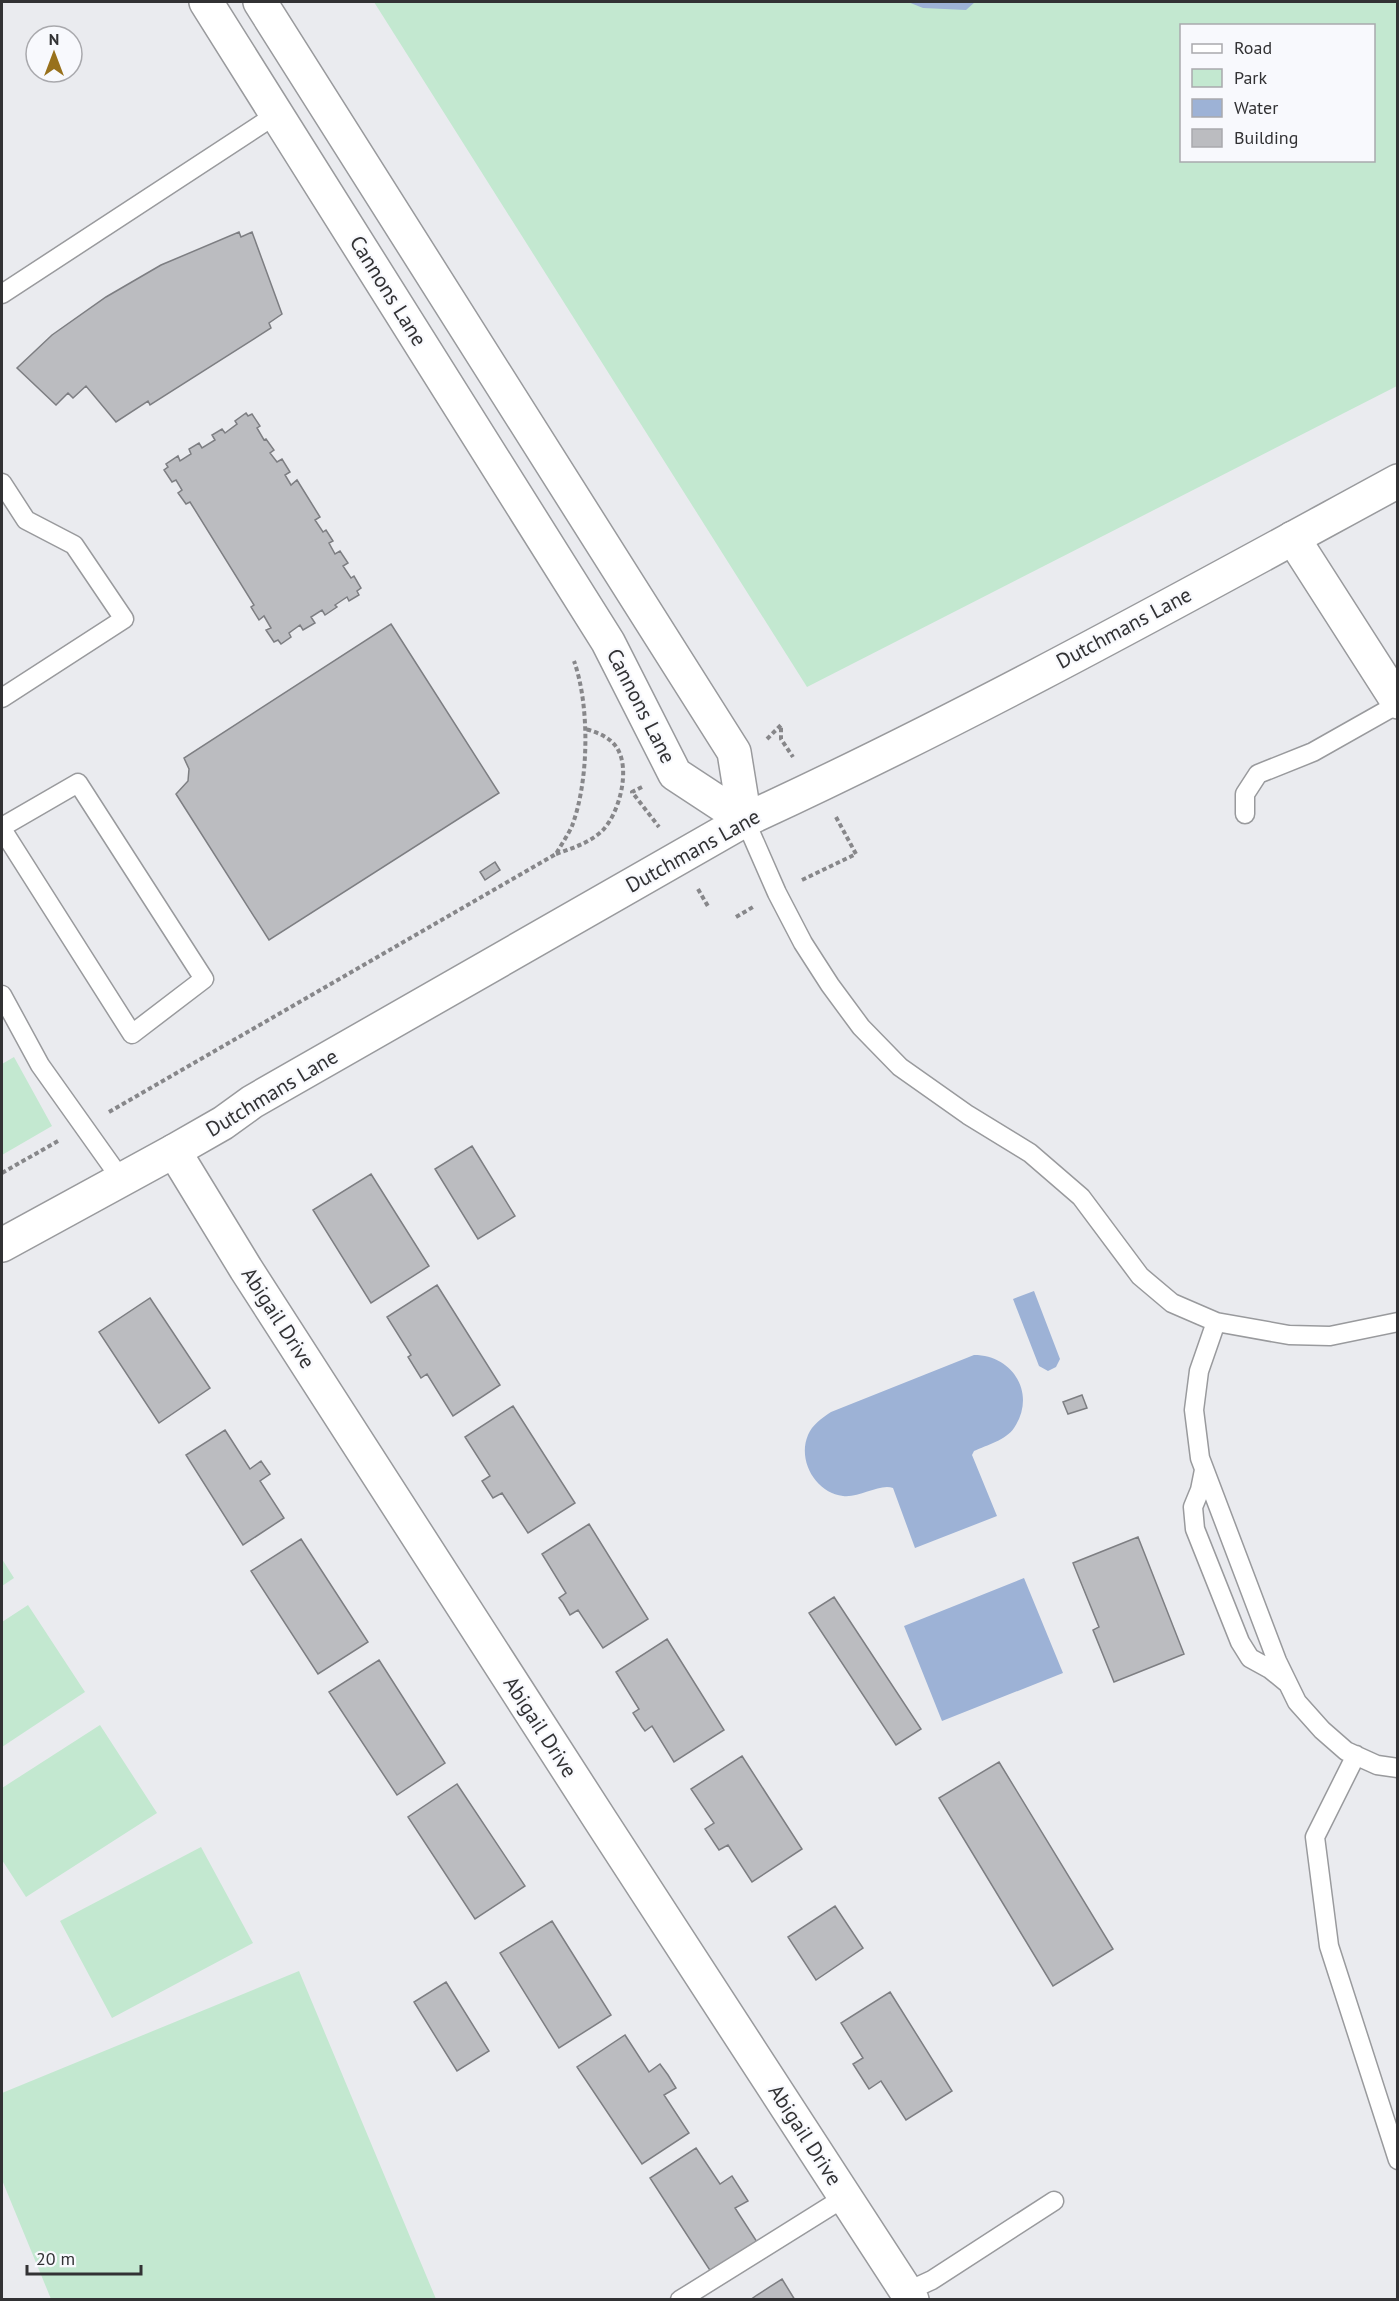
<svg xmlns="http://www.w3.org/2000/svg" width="1399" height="2301" viewBox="0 0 1399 2301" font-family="'PT Sans',sans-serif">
<rect width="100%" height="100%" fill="#eaebef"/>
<path fill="#c3e8d0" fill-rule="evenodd" d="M374,2H1397V386L807,687ZM1182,26H1374V160H1182Z
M14,1057L52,1126L2,1155V1064Z
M2,1559L14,1578L2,1586Z
M28,1605L85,1692L2,1747V1622Z
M100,1725L157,1813L26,1897L2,1860V1788Z
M201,1847L253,1943L112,2018L60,1921Z
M299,1971L436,2299H51L2,2180V2093Z"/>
<path fill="#9db2d6" d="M908,2H975L966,10L923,8Z
M1034,1291L1060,1359L1056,1367L1048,1371L1039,1366L1013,1299Z
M974,1355C1013,1355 1037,1394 1014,1428C1006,1440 987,1445 974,1451L972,1455L997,1516L915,1548L893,1488C880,1483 860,1498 843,1496C816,1493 797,1461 808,1435C812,1425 822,1418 831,1412Z
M1024,1578L1063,1673L942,1721L904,1626Z"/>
<path fill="#bbbcc0" stroke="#7d7e82" stroke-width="1.5" d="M239,232L241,237L252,232L282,314L269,323L271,328L150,405L148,401L116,422L86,386L73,398L68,393L56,405L17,368L52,335L106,297L161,265Z
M246,413L248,416L252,414L260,426L257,428L264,440L266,439L274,450L270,453L277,462L282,459L290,472L285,475L291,485L297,480L320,517L315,520L323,532L326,530L333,541L329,543L335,554L340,551L348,563L343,566L351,578L354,576L361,588L357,591L359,595L349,601L347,597L335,605L337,607L325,615L322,610L311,617L315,623L303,630L300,625L289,633L291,637L281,644L278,640L274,642L266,630L271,628L264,616L259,620L251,607L254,605L190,502L186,504L178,493L182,490L176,480L172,482L164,470L168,467L166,464L178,456L180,461L191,454L189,449L199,443L202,448L215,440L212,435L222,429L225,433L237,424L235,421Z
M391,624L499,793L269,940L176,794L188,781L189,769L184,758Z
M495,862L500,870L485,880L480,872Z
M472,1146L515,1216L478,1239L435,1169Z
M371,1174L429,1266L371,1303L313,1210Z
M437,1285L500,1385L453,1416L427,1374L421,1378L408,1357L411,1355L387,1317Z
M150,1298L210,1388L159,1423L99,1332Z
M1082,1395L1087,1408L1068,1414L1063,1402Z
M513,1406L575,1503L528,1533L502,1493L493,1498L482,1481L490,1476L465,1437Z
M225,1430L250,1469L261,1461L270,1474L260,1481L284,1518L243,1545L186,1455Z
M589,1524L648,1619L603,1648L578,1610L570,1615L563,1603L559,1598L566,1593L542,1554Z
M1138,1537L1184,1654L1114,1682L1093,1630L1099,1627L1073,1563Z
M301,1539L368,1642L318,1674L251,1571Z
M834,1597L921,1729L896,1745L809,1613Z
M667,1639L724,1730L674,1762L652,1726L645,1731L642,1727L633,1713L639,1709L616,1672Z
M379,1660L445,1763L397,1795L329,1692Z
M742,1756L802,1849L752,1882L728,1845L719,1850L705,1829L714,1823L691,1789Z
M999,1762L1113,1949L1053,1986L939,1798Z
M457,1784L525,1886L475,1919L408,1817Z
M835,1906L863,1948L816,1980L788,1937Z
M552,1921L611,2015L559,2048L500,1953Z
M446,1982L489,2051L457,2071L414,2002Z
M890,1992L952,2091L906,2120L881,2081L869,2089L853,2064L863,2058L841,2023Z
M625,2035L649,2072L660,2064L668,2075L676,2088L664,2095L689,2133L642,2164L577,2067Z
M696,2148L720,2184L732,2176L748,2201L735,2208L759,2245L713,2275L650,2178Z
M782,2279L795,2300H750L757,2295Z"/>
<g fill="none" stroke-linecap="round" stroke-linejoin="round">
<defs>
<path id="service" d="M2,294L277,114
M2,483L26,520L74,545L124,619L2,698
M1245,814V794L1258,774L1313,752L1398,704
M745,820L777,893L803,943L830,985L861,1027L900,1067L968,1115L1030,1153L1081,1197L1140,1276L1172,1303L1216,1322L1289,1335L1330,1336L1398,1322
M2,827L78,783L204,979L132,1034L2,829
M2,995L40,1065L121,1179
M1216,1322L1199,1371L1194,1410L1200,1458L1277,1661L1297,1702L1322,1730L1346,1751L1377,1765L1398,1768
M1204,1470L1200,1490L1193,1507L1195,1529L1240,1642L1250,1658L1270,1669L1286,1682
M1356,1755L1315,1837L1329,1946L1398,2160
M908,2291L932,2280L1054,2201
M680,2300L845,2197"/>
<path id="minor" d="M1293,538L1398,702
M174,1151L246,1269L601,1821L912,2300"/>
<path id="secondary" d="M206,2L608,642L675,774L745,820
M260,2L734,752L745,820
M2,1245L174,1151L223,1123L252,1102L745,820C967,718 1183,598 1398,481"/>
</defs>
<use href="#service" stroke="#999a9d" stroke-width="21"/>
<use href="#minor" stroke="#999a9d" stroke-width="36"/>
<use href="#secondary" stroke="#999a9d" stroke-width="36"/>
<path stroke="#87878a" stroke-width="4" stroke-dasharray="4.5 3" stroke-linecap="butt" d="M767,739L781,725V739L793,757
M642,787L632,792L659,827
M556,854C573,848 589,843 602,831C619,814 631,770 617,748C610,737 597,732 585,729
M802,880L856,854L836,817
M698,889L709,908
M736,917L753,907
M109,1112L556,854C561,845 568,835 572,826C589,781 590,706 574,661
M2,1173L58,1141"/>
<use href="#service" stroke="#fff" stroke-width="18"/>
<use href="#minor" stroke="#fff" stroke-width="33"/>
<use href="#secondary" stroke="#fff" stroke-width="33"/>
</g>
<g text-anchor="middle" stroke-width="4.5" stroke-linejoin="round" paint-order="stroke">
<g font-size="21" fill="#323234" stroke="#f8f9fd">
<text transform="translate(388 291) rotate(58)" y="7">Cannons Lane</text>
<text transform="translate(1124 628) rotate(-28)" y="7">Dutchmans Lane</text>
<text transform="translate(641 706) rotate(63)" y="7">Cannons Lane</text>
<text transform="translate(693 851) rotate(-29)" y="7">Dutchmans Lane</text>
<text transform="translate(272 1093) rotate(-31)" y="7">Dutchmans Lane</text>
<text transform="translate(278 1318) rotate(57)" y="7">Abigail Drive</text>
<text transform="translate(540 1727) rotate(57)" y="7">Abigail Drive</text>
<text transform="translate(805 2135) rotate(57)" y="7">Abigail Drive</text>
</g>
</g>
<rect width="1399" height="2301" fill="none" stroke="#323234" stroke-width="6"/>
<rect x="1180" y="24" width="195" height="138" fill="#f8f9fd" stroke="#a9a9ad" stroke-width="1.5"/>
<rect x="1192" y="44" width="30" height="9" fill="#ffffff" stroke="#a9a9ad" stroke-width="1.5"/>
<text x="1234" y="54" font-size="18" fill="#323234">Road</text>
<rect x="1192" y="69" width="30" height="18" fill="#c3e8d0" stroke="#a9a9ad" stroke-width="1.5"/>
<text x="1234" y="84" font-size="18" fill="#323234">Park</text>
<rect x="1192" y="99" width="30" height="18" fill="#9db2d6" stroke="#a9a9ad" stroke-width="1.5"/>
<text x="1234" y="114" font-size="18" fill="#323234">Water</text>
<rect x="1192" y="129" width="30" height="18" fill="#bbbcc0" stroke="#a9a9ad" stroke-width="1.5"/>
<text x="1234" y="144" font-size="18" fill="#323234">Building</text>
<g transform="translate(54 54)"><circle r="28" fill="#f8f9fd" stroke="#a9a9ad" stroke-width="1.5"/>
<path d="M0-4.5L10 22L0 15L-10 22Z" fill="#98711c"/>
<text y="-9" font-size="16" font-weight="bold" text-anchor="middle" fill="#323234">N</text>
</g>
<path d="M27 2265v9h114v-9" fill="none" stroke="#323234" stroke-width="3"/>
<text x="36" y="2265" font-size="18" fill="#323234" stroke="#f8f9fd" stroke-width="4.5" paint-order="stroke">20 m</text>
</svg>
